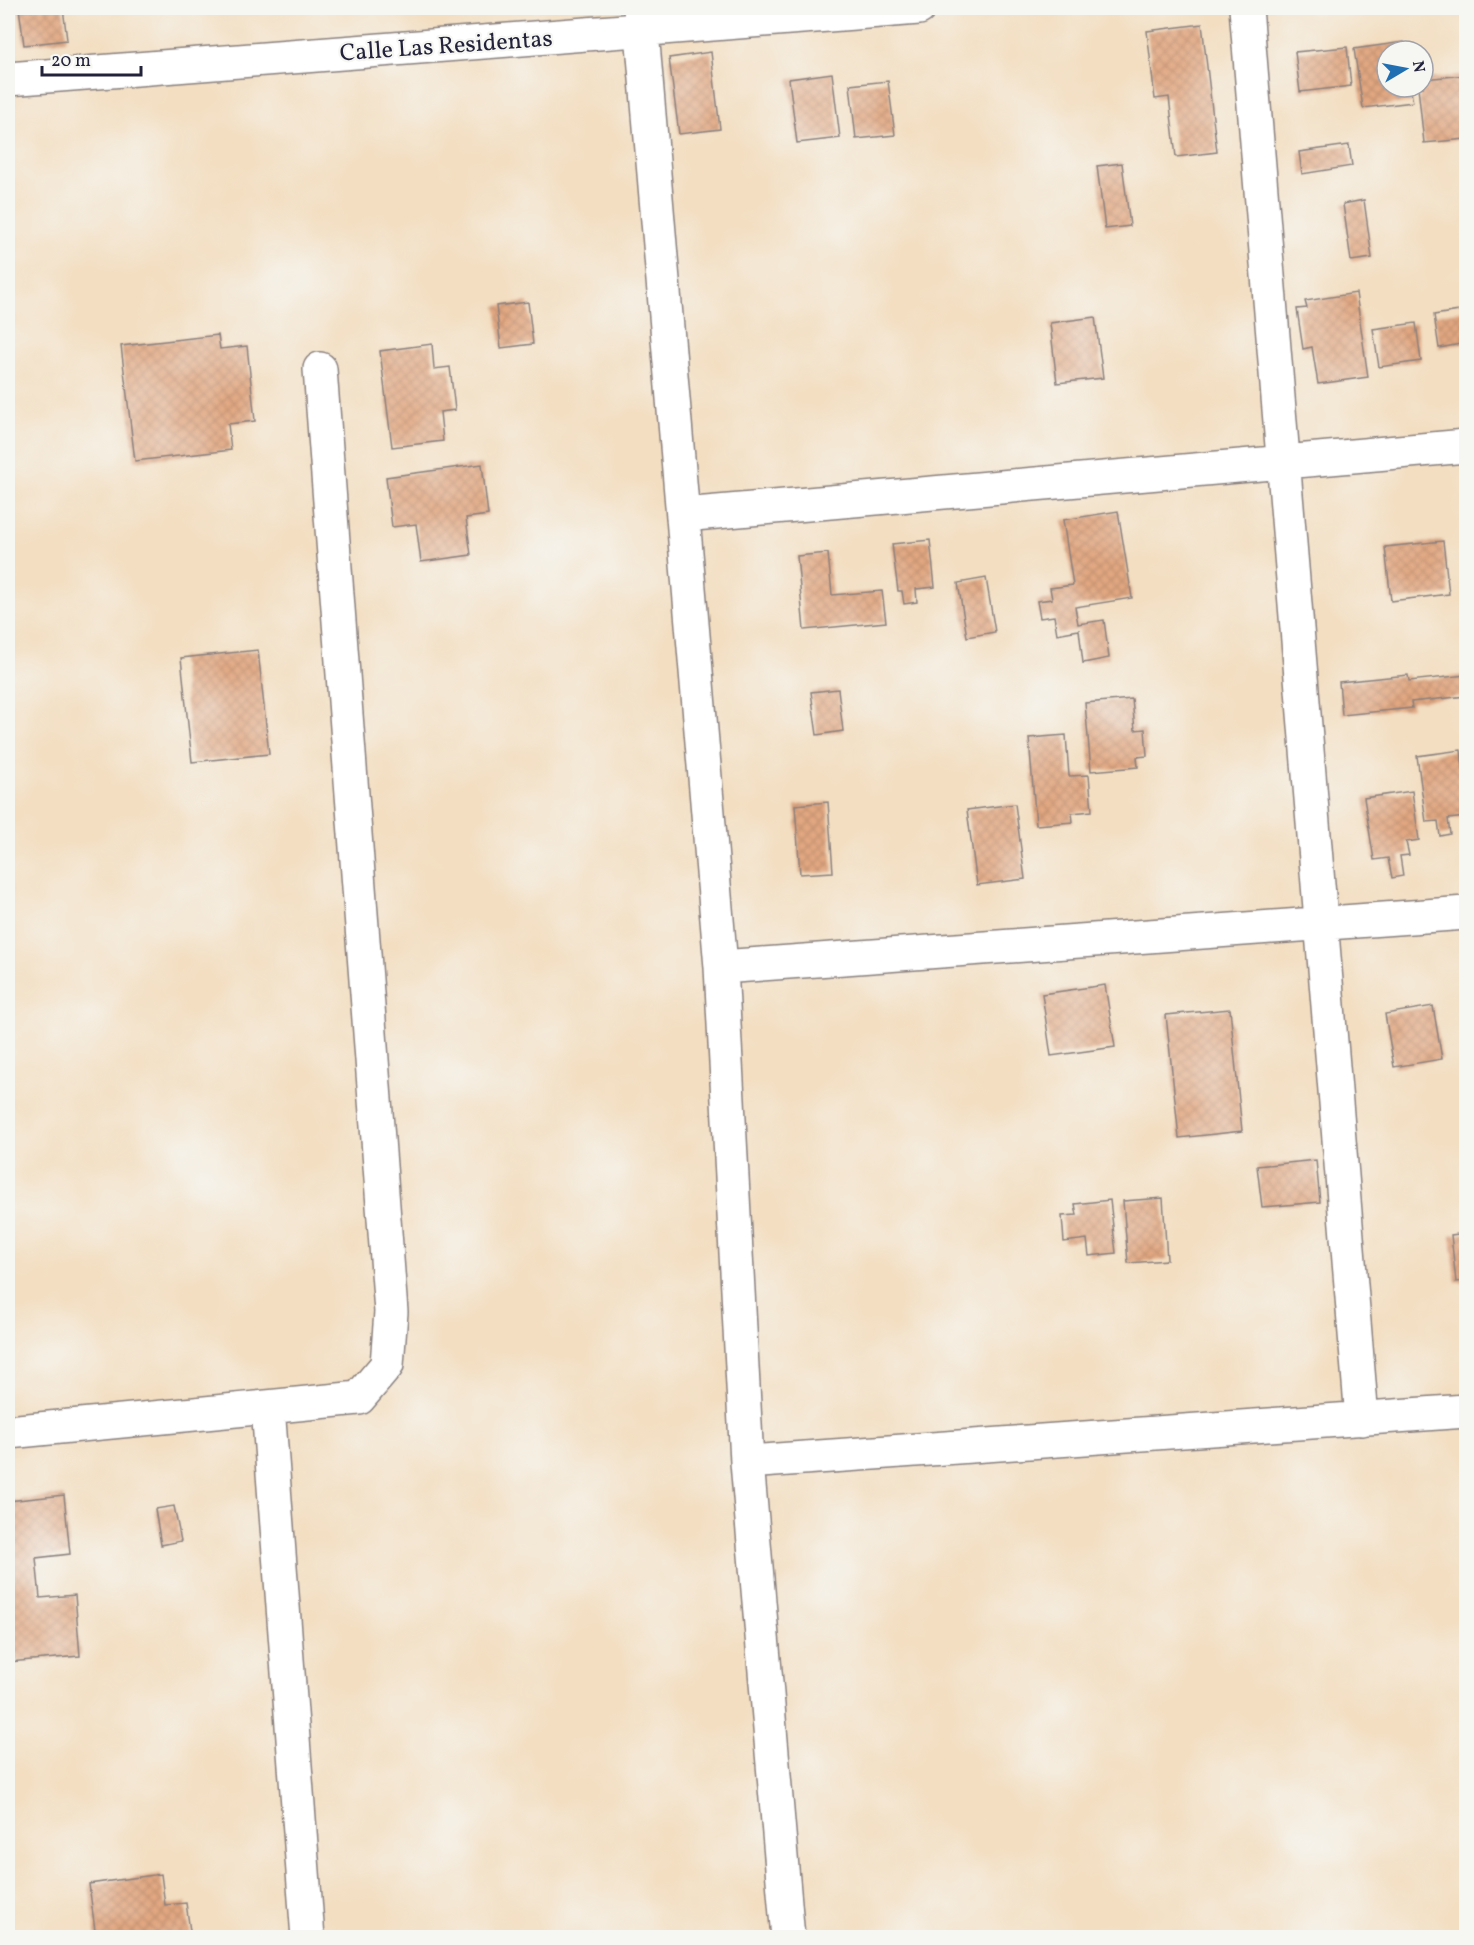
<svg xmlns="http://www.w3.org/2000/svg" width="1474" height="1945" viewBox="0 0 1474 1945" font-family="Vollkorn,serif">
<defs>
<pattern id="building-cross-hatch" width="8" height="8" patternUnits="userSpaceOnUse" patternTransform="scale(1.5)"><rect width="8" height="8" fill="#e1a781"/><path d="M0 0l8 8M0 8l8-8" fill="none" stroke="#c18f70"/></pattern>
</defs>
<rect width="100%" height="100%" fill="#f6f6f2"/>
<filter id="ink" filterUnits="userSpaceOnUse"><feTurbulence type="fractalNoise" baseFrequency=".0167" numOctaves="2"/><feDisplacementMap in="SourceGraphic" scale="12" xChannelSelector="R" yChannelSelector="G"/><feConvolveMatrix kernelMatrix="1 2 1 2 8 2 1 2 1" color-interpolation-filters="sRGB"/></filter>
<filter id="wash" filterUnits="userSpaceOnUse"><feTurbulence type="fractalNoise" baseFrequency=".008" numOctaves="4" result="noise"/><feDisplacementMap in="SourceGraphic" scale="24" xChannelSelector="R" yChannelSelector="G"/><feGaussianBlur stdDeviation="1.35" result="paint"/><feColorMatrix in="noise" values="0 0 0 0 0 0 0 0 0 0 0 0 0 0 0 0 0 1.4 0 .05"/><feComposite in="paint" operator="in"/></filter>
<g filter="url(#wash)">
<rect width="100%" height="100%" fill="#f3dec1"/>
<g id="blocks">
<path fill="url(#building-cross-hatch)" d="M19,8H63L67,40L24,45Z
M1202,24L1217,152L1176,157L1169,97L1155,99L1147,31Z
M1404,42L1405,51H1387V87H1410L1413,102L1363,108L1354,49Z
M1347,47L1351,86L1300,92L1295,52Z
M711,52L720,129L679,134L669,58Z
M832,73L840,138L797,143L789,79Z
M1466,75V139L1424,143L1418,87H1423V79Z
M888,81L895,135L856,139L850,85Z
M1349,145L1352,166L1302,174L1299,152Z
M1122,163L1130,226L1105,229L1097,166Z
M1364,200L1372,258L1351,261L1343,204Z
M1356,293L1368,377L1318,384L1312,347L1303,349L1297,309L1307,308L1305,301Z
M528,302L533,344L501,348L496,306Z
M1466,310V343L1439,348L1434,315Z
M1095,317L1103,378L1057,383L1050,323Z
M1416,323L1421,361L1379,367L1373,329Z
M218,335L220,349L247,346L255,421L228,424L231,450L135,461L121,346Z
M432,344L434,369L450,367L455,410L440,412L443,441L392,447L380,351Z
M482,464L488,515L466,518L471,555L421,562L416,524L392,527L386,477Z
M1118,511L1132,598L1075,607L1078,624L1104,620L1109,658L1083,663L1079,630L1057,634L1054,616L1040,618L1037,601L1052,599L1050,588L1073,585L1063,520Z
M930,540L935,587L916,589L917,602L904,604L902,591H898L892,544Z
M1443,541L1449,594L1391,601L1385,547Z
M828,553L832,595L882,591L886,622L804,630L797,556Z
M986,578L995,632L967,637L958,583Z
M258,650L269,754L192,762L181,658Z
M1408,675L1409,681L1466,675V696L1411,702L1412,708L1342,715L1339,682Z
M838,689L843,731L817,735L811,692Z
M1132,699L1135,730L1145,729L1147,756L1137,757L1138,767L1091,771L1085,703Z
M1066,735L1069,776L1089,775L1092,811L1072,813L1073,822L1036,825L1029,738Z
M1461,750L1466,792V817L1448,819L1450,834L1440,836L1438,821L1426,822L1417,756Z
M1412,791L1419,840L1406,842L1409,855L1400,856L1403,876L1392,878L1388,858L1374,860L1364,798Z
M828,802L833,872L800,874L795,805Z
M1015,804L1025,879L977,885L967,810Z
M1105,985L1115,1047L1051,1056L1042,994Z
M1433,1006L1442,1059L1394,1067L1385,1014Z
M1230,1009L1242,1131L1179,1138L1166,1015Z
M1316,1160L1320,1202L1262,1207L1257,1166Z
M1163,1198L1167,1260L1128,1263L1123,1201Z
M1110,1200L1116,1253L1089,1256L1087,1239L1064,1242L1062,1216L1077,1215L1075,1204Z
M1466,1233V1281L1456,1282L1451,1235Z
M64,1495L70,1554L36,1558L40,1598L75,1595L80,1656L8,1662V1501Z
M174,1506L181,1541L161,1545L155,1509Z
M161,1874L165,1905L186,1903L191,1938H96L89,1884Z"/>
</g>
</g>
<g filter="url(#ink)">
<use href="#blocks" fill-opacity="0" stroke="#8a807e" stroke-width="1.5"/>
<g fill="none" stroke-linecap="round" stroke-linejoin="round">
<defs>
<path id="minor" d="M640,8L721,967L747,1462L788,1938
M1246,8L1362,1419
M8,79L919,8
M683,515L1466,446
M721,967L1466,913
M268,1407L308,1938
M8,1432L359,1398L387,1365L391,1312L320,369
M747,1462L1466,1411"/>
</defs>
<use href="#minor" stroke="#8a807e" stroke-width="36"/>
<use href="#minor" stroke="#fff" stroke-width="33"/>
</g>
</g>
<g text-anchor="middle" stroke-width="4.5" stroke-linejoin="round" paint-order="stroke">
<g font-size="24" fill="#22223b" stroke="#f6f6f2">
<text transform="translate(446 45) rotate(-4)" y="8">Calle Las Residentas</text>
</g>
</g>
<rect width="1474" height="1945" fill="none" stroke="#f6f6f2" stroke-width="30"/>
<g transform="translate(1405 69) rotate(80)"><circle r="28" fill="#f6f6f2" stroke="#a1a1a9" stroke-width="1.5"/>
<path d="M0-4.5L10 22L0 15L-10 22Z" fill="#1f6fb2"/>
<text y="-9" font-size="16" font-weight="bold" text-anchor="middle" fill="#22223b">N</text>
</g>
<path d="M42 66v9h99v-9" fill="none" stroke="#22223b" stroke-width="3"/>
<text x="51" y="66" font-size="18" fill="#22223b" stroke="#f6f6f2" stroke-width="4.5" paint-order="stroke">20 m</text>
</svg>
